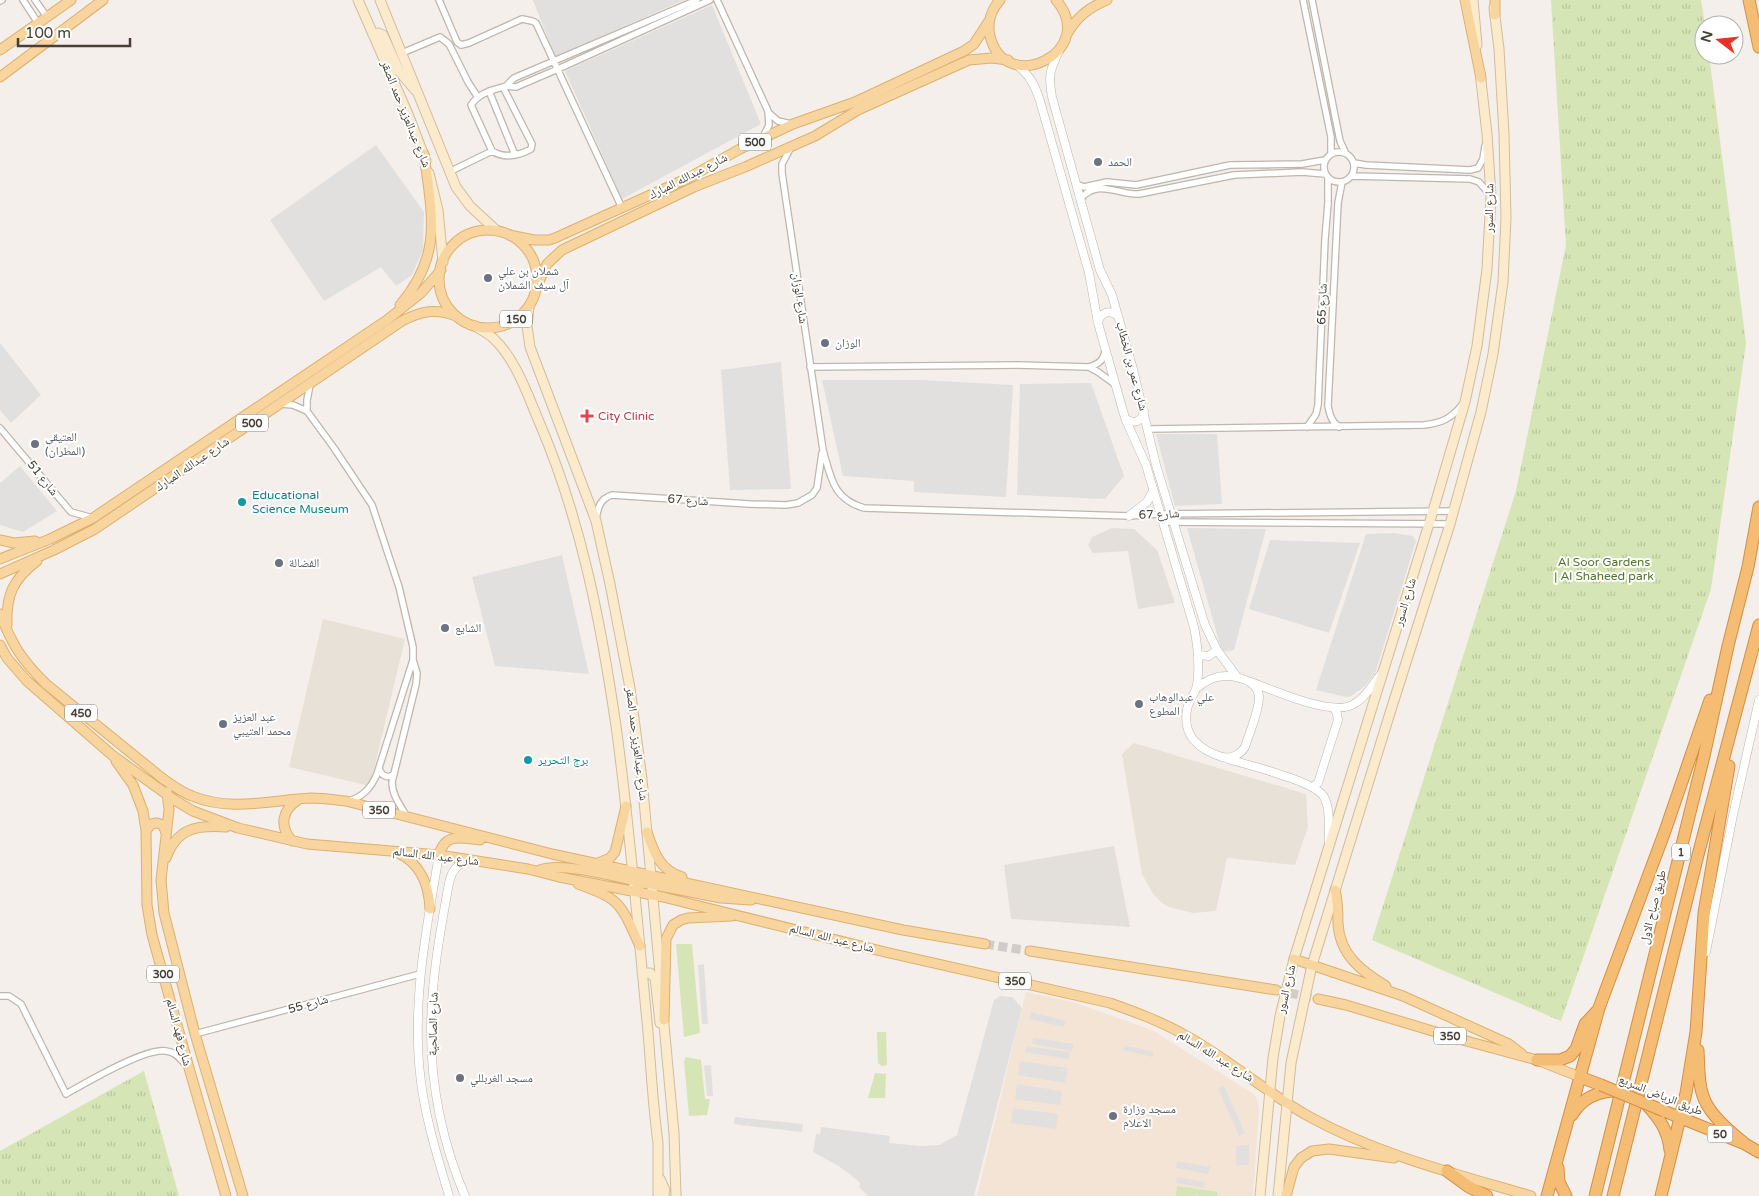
<svg xmlns="http://www.w3.org/2000/svg" width="1759" height="1196" viewBox="0 0 1759 1196" font-family="'Varela Round','Noto Naskh Arabic',sans-serif">
<defs>
<pattern id="park-tufts" width="24" height="20" patternUnits="userSpaceOnUse" patternTransform="scale(1.25)"><rect width="24" height="20" fill="#d5e5b5"/><path d="M3 7l-1-3M5 7V3M7 7l1-3M15 17l-1-3M17 17v-4M19 17l1-3" fill="none" stroke="#b8c69c"/></pattern>
</defs>
<rect width="100%" height="100%" fill="#f4efea"/>
<path fill="#e7e1d8" d="M323,619L405,639L370,786L289,767Z
M1134,743L1306,794L1308,827L1295,865L1227,858L1216,911L1193,913L1169,907L1162,903L1153,894L1142,874L1122,754Z"/>
<path fill="#f4e4d6" d="M1026,992L1073,1002L1152,1030L1255,1095L1258,1101L1259,1109L1253,1196H977Z"/>
<path fill="#e3dfdb" d="M1112,528L1134,529L1157,550L1175,603L1138,609L1128,551L1093,553L1088,545L1092,537Z
M1114,846L1130,927L1011,919L1004,865Z"/>
<path fill="#d5e5b5" d="M676,944H692L700,1033L684,1037Z
M877,1032H886L887,1065L882,1066L878,1063Z
M686,1057L701,1060L705,1099H710L707,1115L689,1116L684,1061Z
M875,1073L886,1074L885,1098H868Z
M1177,1186L1218,1192L1217,1196H1198L1197,1194L1196,1196H1176Z"/>
<path fill="url(#park-tufts)" d="M1551,0H1701L1705,25L1704,55H1709L1746,343L1711,589L1561,1021L1372,940L1516,491L1566,245Z
M144,1071L179,1196H0V1151Z"/>
<path fill="#e2e0de" d="M533,0H684L555,57Z
M712,5L761,124L622,199L565,71Z
M376,145L424,212L423,250L412,275L396,286L381,267L324,301L270,220Z
M0,343L41,395L11,423L0,410Z
M781,362L791,489L730,490L721,370Z
M822,380H920L1013,385L1006,497L914,492V481L843,476Z
M1091,383L1124,476L1105,499L1017,495L1020,384Z
M1156,434H1217L1222,504L1175,506Z
M20,466L57,511L23,532L0,525V483Z
M1187,528L1266,529L1234,650L1222,652Z
M1394,533L1413,536L1416,541L1375,674L1365,686L1351,696L1346,697L1316,690L1366,534Z
M1270,540L1360,543L1329,633L1249,609Z
M562,555L589,674L495,666L472,577Z
M704,964L708,1024H702L698,965Z
M1000,996L1012,997L1022,1008L974,1196H868L859,1187L860,1183L851,1175L837,1165L813,1152L816,1134H820L821,1127L890,1136L889,1143L921,1146L939,1145L957,1135L994,1000Z
M1031,1012L1066,1021L1064,1027L1029,1019Z
M1033,1038L1074,1044L1072,1051L1032,1044Z
M1124,1045L1154,1052L1152,1057L1123,1050Z
M1026,1046L1070,1052L1069,1059L1025,1052Z
M1020,1061L1068,1068L1065,1083L1018,1075Z
M711,1065L713,1096H707L704,1066Z
M1017,1084L1062,1091L1060,1105L1015,1099Z
M1224,1086L1245,1133L1239,1136L1218,1088Z
M1013,1108L1058,1114L1056,1129L1011,1123Z
M735,1117L803,1124L802,1132L748,1126V1122L747,1126L734,1124Z
M1249,1145V1165H1236V1146Z
M1177,1161L1210,1167L1208,1174L1176,1168Z
M1177,1177L1205,1182L1204,1188L1176,1183Z"/>
<g fill="none" stroke-linecap="round" stroke-linejoin="round">
<path stroke="#d1ccc6" stroke-width="9" stroke-dasharray="9 4.5" stroke-linecap="butt" d="M985,944L1030,951
M1276,990L1318,999"/>
<defs>
<path id="minor" d="M23,0L38,23
M35,0L47,17
M439,0L457,42L461,45L469,43L522,19L532,21L536,23L622,208
M697,0L514,78L506,86L516,87L558,69L710,0
M717,0L768,111L769,125L763,137
M1303,0L1331,137V154
M1312,0L1340,141L1345,152
M0,1L2,0
M402,53L440,37L449,44L468,82L477,96
M503,87L532,144L531,149C518,156 505,159 492,151L471,105C480,92 491,91 506,86
M489,91L515,155
M769,113L778,121L791,124
M791,147L782,164V173L823,450C831,478 833,499 864,508L1129,516L1161,514L1454,511
M1324 167a15 15 0 1 1 30 0a15 15 0 1 1-30 0Z
M1354,163L1366,165L1470,170L1478,168L1483,159L1485,146
M449,172L492,151
M1352,176L1470,179L1479,182L1490,195
M1076,184L1084,187L1107,182L1136,185L1230,165L1302,164L1325,160
M1080,200C1095,177 1121,196 1139,194L1234,175L1302,172L1325,174
M810,367L1018,365L1089,367C1099,364 1104,360 1105,350
M1089,367L1098,372L1116,385
M281,404L293,405L307,411L334,448L372,505L399,587L413,647V660L377,774C371,788 363,797 348,801
M307,411V400L310,385
M1307,427L1316,414L1318,405L1325,239L1328,203V178
M1339,427C1331,421 1330,415 1328,406L1338,203L1342,182
M0,428L71,512L93,518
M1148,429L1424,425C1441,423 1451,419 1462,405
M596,519C598,507 600,499 612,495L749,504L786,505L798,503L812,495L817,488L822,453
M1163,522L1450,524
M379,768C381,776 388,779 394,774
M407,817C400,805 392,795 392,782L416,684L417,673L413,660
M0,996H9L21,1004L66,1094C85,1083 146,1047 166,1051C176,1052 180,1059 187,1066
M195,1034L420,974"/>
<path id="tertiary" d="M1060,49C1050,70 1048,74 1052,97L1100,270L1112,295L1118,316L1133,369L1156,465L1205,625L1217,650L1237,677
M1016,64C1030,76 1034,83 1040,101L1089,273L1098,323L1125,418L1146,465L1194,627C1198,647 1200,665 1197,685C1196,693 1188,701 1187,710C1182,736 1200,750 1222,757C1231,759 1240,755 1245,747C1249,733 1259,712 1259,697C1258,678 1228,673 1214,678C1207,680 1202,684 1197,688
M1098,323C1100,312 1110,309 1118,316
M1125,418C1133,425 1142,422 1144,411
M1129,516L1147,502L1153,491
M1199,655L1209,656L1217,650
M1251,682C1274,690 1329,716 1352,705C1364,699 1373,685 1381,674
M1228,759C1247,765 1315,781 1324,797C1331,810 1328,829 1329,843
M1312,787L1318,783L1338,720L1337,714L1334,708
M439,855C426,930 411,1006 421,1082C426,1121 438,1158 449,1196
M1706,952L1733,815L1759,700
M465,1196C443,1145 431,1087 431,1032C431,982 440,932 449,883C452,870 456,865 470,860"/>
<path id="secondary" d="M358,0L408,114L426,161
M380,0L456,187L470,206L497,231
M1473,0L1477,45
M373,35L378,33L383,35L399,71L416,91
M429,173L438,210L443,262
M529,307L527,326L530,347L596,521L610,584L630,688L642,779L662,996
M475,326C481,330 488,333 493,338C516,359 528,396 540,424C581,520 601,623 616,726C630,828 638,930 648,1032C651,1069 653,1107 658,1143V1196
M642,973H650L655,978L660,1023
M663,1014L674,1133L676,1196
M660,1179L665,1190L664,1196
M1260,1196L1273,1058L1280,1016L1294,959L1433,511L1465,402L1477,346L1487,269L1491,196L1487,134L1480,72
M1278,1196L1291,1063L1312,965L1390,713L1450,524L1481,412L1493,354L1503,282L1506,218L1504,134L1499,49L1494,8"/>
<path id="primary" d="M1000,0C991,10 987,23 990,36C1005,98 1100,51 1056,0
M1465,0L1481,78
M1495,0V15
M1067,34C1077,17 1088,8 1107,0
M0,50L71,0
M0,77L103,0
M439 279a49 49 0 1 1 98 0a49 49 0 1 1-98 0Z
M509,235L534,240H549L555,238L690,177L740,149L793,124L855,102L964,51L974,44L989,21
M537,286L547,264L562,250L694,187L745,167L815,136L858,110L969,60L992,58L1008,60
M400,305C443,255 432,215 424,154
M0,540L14,543L35,541
M0,559L50,539L93,518L387,320L421,293L441,270
M0,574L54,550L95,529L402,321C421,311 436,308 456,316
M0,614C13,646 21,659 46,684L162,778C172,785 181,792 192,796C230,812 272,800 311,798C323,798 335,800 346,801L552,854L903,930L985,944
M7,625C6,595 13,579 37,561
M0,645L7,658L27,681L112,755L176,801L193,811L238,828L307,844L439,855L528,869L559,877L663,897L885,952L1110,1003C1135,1012 1160,1021 1183,1034C1228,1058 1266,1093 1310,1117C1379,1155 1456,1174 1531,1196
M116,761L133,785L143,811L146,831L147,905L152,935L189,1068L226,1196
M167,792L169,810L161,880L164,913L195,1034L243,1196
M146,831L151,824L157,823L163,825L166,833
M647,832C654,853 660,870 682,877
M292,841C279,826 282,810 298,800
M398,853C420,863 429,885 430,909
M439,855C445,832 462,838 480,840
M166,858C177,828 196,825 226,827
M598,863L610,858L615,852L626,806
M540,870C563,862 612,876 636,881H646
M578,884C590,889 605,893 614,901C626,911 633,932 640,946
M635,890L640,884L645,883L721,898L751,900
M1335,890C1338,901 1338,912 1338,924C1340,955 1361,971 1386,986
M1030,951L1276,990
M1294,959L1403,996L1509,1044L1522,1054
M1318,999L1346,1005L1459,1039L1537,1060L1580,1077
M664,1020L666,939L673,925L681,920L688,918L732,916
M1286,1196L1294,1167L1301,1158L1312,1151L1329,1149L1394,1158"/>
<path id="motorway" d="M1749,0L1759,47
M1698,1050C1699,1066 1698,1086 1705,1101C1713,1118 1731,1132 1745,1144
M1537,1060H1560L1570,1056L1576,1049L1585,1024L1598,1010
M1580,1077L1601,1085
M1646,1104C1659,1118 1668,1130 1670,1150
M1664,1111L1745,1144L1759,1152
M1572,1115C1582,1098 1597,1091 1617,1091
M1558,1168L1559,1182L1566,1196
M1447,1171L1469,1187L1487,1196
M1547,1196L1599,1008L1665,831L1710,700
M1595,1196L1704,756L1728,646L1748,567L1759,507
M1613,1196L1698,855L1759,625
M1661,1196L1686,1093L1696,1032L1704,913L1729,766"/>
</defs>
<use href="#minor" stroke="#bfb6ad" stroke-width="8"/>
<use href="#tertiary" stroke="#bfb6ad" stroke-width="9"/>
<use href="#secondary" stroke="#d0bd9c" stroke-width="11"/>
<use href="#primary" stroke="#ddb06f" stroke-width="11"/>
<use href="#motorway" stroke="#d48f43" stroke-width="13"/>
<use href="#minor" stroke="#fff" stroke-width="5.5"/>
<use href="#tertiary" stroke="#fff" stroke-width="8"/>
<use href="#secondary" stroke="#fbebcc" stroke-width="9"/>
<use href="#primary" stroke="#f8d59e" stroke-width="9"/>
<use href="#motorway" stroke="#f5bc73" stroke-width="11"/>
<defs>
<path id="motorway-bridge" d="M1601,1085L1664,1111"/>
</defs>
<use href="#motorway-bridge" stroke="#d48f43" stroke-width="13" stroke-linecap="butt"/>
<use href="#motorway-bridge" stroke="#f5bc73" stroke-width="11"/>
</g>
<g fill="#6b7280" stroke="#fff" stroke-width="2">
<circle cx="1098" cy="162" r="5"/>
<circle cx="488" cy="278" r="5"/>
<circle cx="825" cy="343" r="5"/>
<circle cx="35" cy="444" r="5"/>
<circle cx="279" cy="563" r="5"/>
<circle cx="445" cy="628" r="5"/>
<circle cx="1139" cy="704" r="5"/>
<circle cx="223" cy="724" r="5"/>
<circle cx="460" cy="1078" r="5"/>
<circle cx="1113" cy="1116" r="5"/>
</g>
<path fill="#e0444e" stroke="#fff" stroke-width="2" d="M584.5 408.5h5v5h5v5h-5v5h-5v-5h-5v-5h5z"/>
<g fill="#0f9aa8" stroke="#fff" stroke-width="2">
<circle cx="242" cy="502" r="5"/>
<circle cx="528" cy="760" r="5"/>
</g>
<g text-anchor="middle" stroke-width="4" stroke-linejoin="round" paint-order="stroke">
<g fill="#fff" stroke="#7e7974" stroke-width="1">
<rect x="739" y="133.5" width="32" height="17" rx="4"/>
<rect x="500" y="310.5" width="32" height="17" rx="4"/>
<rect x="236" y="414.5" width="32" height="17" rx="4"/>
<rect x="65" y="704.5" width="32" height="17" rx="4"/>
<rect x="363" y="801.5" width="32" height="17" rx="4"/>
<rect x="1672" y="843.5" width="18" height="17" rx="4"/>
<rect x="147" y="965.5" width="32" height="17" rx="4"/>
<rect x="999" y="972.5" width="32" height="17" rx="4"/>
<rect x="1434" y="1027.5" width="32" height="17" rx="4"/>
<rect x="1707.5" y="1125.5" width="25" height="17" rx="4"/>
</g>
<g font-size="11" font-weight="bold" fill="#474038">
<text x="755" y="146">500</text>
<text x="516" y="323">150</text>
<text x="252" y="427">500</text>
<text x="81" y="717">450</text>
<text x="379" y="814">350</text>
<text x="1681" y="856">1</text>
<text x="163" y="978">300</text>
<text x="1015" y="985">350</text>
<text x="1450" y="1040">350</text>
<text x="1720" y="1138">50</text>
</g>
<g font-size="12" fill="#474038" stroke="#fff">
<text transform="translate(406 114) rotate(68)" y="4">شارع عبدالعزيز حمد الصقر</text>
<text transform="translate(688 176) rotate(-27)" y="4">شارع عبدالله المبارك</text>
<text transform="translate(1489 208) rotate(-89)" y="4">شارع السور</text>
<text transform="translate(800 298) rotate(82)" y="4">شارع الوزان</text>
<text transform="translate(1322 304) rotate(-88)" y="4">شارع 65</text>
<text transform="translate(1132 366) rotate(75)" y="4">شارع عمر بن الخطاب</text>
<text transform="translate(192 464) rotate(-34)" y="4">شارع عبدالله المبارك</text>
<text transform="translate(43 478) rotate(51)" y="4">شارع 51</text>
<text transform="translate(688 500) rotate(4)" y="4">شارع 67</text>
<text transform="translate(1159 514) rotate(-2)" y="4">شارع 67</text>
<text transform="translate(1405 602) rotate(-73)" y="4">شارع السور</text>
<text transform="translate(637 744) rotate(83)" y="4">شارع عبدالعزيز حمد الصقر</text>
<text transform="translate(436 856) rotate(7)" y="4">شارع عبد الله السالم</text>
<text transform="translate(1653 907) rotate(-76)" y="4">طريق صباح الاول</text>
<text transform="translate(832 938) rotate(14)" y="4">شارع عبد الله السالم</text>
<text transform="translate(1286 989) rotate(-77)" y="4">شارع السور</text>
<text transform="translate(308 1004) rotate(-15)" y="4">شارع 55</text>
<text transform="translate(433 1024) rotate(-89)" y="4">شارع الصالحية</text>
<text transform="translate(179 1032) rotate(75)" y="4">شارع فهد السالم</text>
<text transform="translate(1216 1056) rotate(32)" y="4">شارع عبد الله السالم</text>
<text transform="translate(1661 1095) rotate(22)" y="4">طريق الرياض السريع</text>
</g>
<g font-size="12" fill="#5b616d" stroke="#fff" text-anchor="start">
<text x="1108" y="166">الحمد</text>
<text x="498" y="275">شملان بن علي<tspan x="498" dy="14">آل سيف الشملان</tspan></text>
<text x="835" y="347">الوزان</text>
<text x="45" y="441">العتيقي<tspan x="45" dy="14">(المطران)</tspan></text>
<text x="289" y="567">الفضالة</text>
<text x="455" y="632">الشايع</text>
<text x="1149" y="701">علي عبدالوهاب<tspan x="1149" dy="14">المطوع</tspan></text>
<text x="233" y="721">عبد العزيز<tspan x="233" dy="14">محمد العتيبي</tspan></text>
<text x="470" y="1082">مسجد الغربللي</text>
<text x="1123" y="1113">مسجد وزارة<tspan x="1123" dy="14">الاعلام</tspan></text>
</g>
<g font-size="12" fill="#be3a42" stroke="#fff" text-anchor="start">
<text x="598" y="420">City Clinic</text>
</g>
<g font-size="12" fill="#0d838f" stroke="#fff" text-anchor="start">
<text x="252" y="499">Educational<tspan x="252" dy="14">Science Museum</tspan></text>
<text x="538" y="764">برج التحرير</text>
</g>
<g font-size="12" fill="#51762e" stroke="#fff">
<text x="1604" y="566">Al Soor Gardens<tspan x="1604" dy="14">| Al Shaheed park</tspan></text>
</g>
</g>
<g transform="translate(1719 40) rotate(286)"><circle r="24" fill="#ffffff" stroke="#b5b3af"/>
<path d="M0-4L9 19L0 12L-9 19Z" fill="#ec3028"/>
<text y="-8" font-size="14" font-weight="bold" text-anchor="middle" fill="#474038">N</text>
</g>
<path d="M18 38v8h112v-8" fill="none" stroke="#474038" stroke-width="2.5"/>
<text x="25" y="38" font-size="15" fill="#474038" stroke="#ffffff" stroke-width="4" paint-order="stroke">100 m</text>
</svg>
